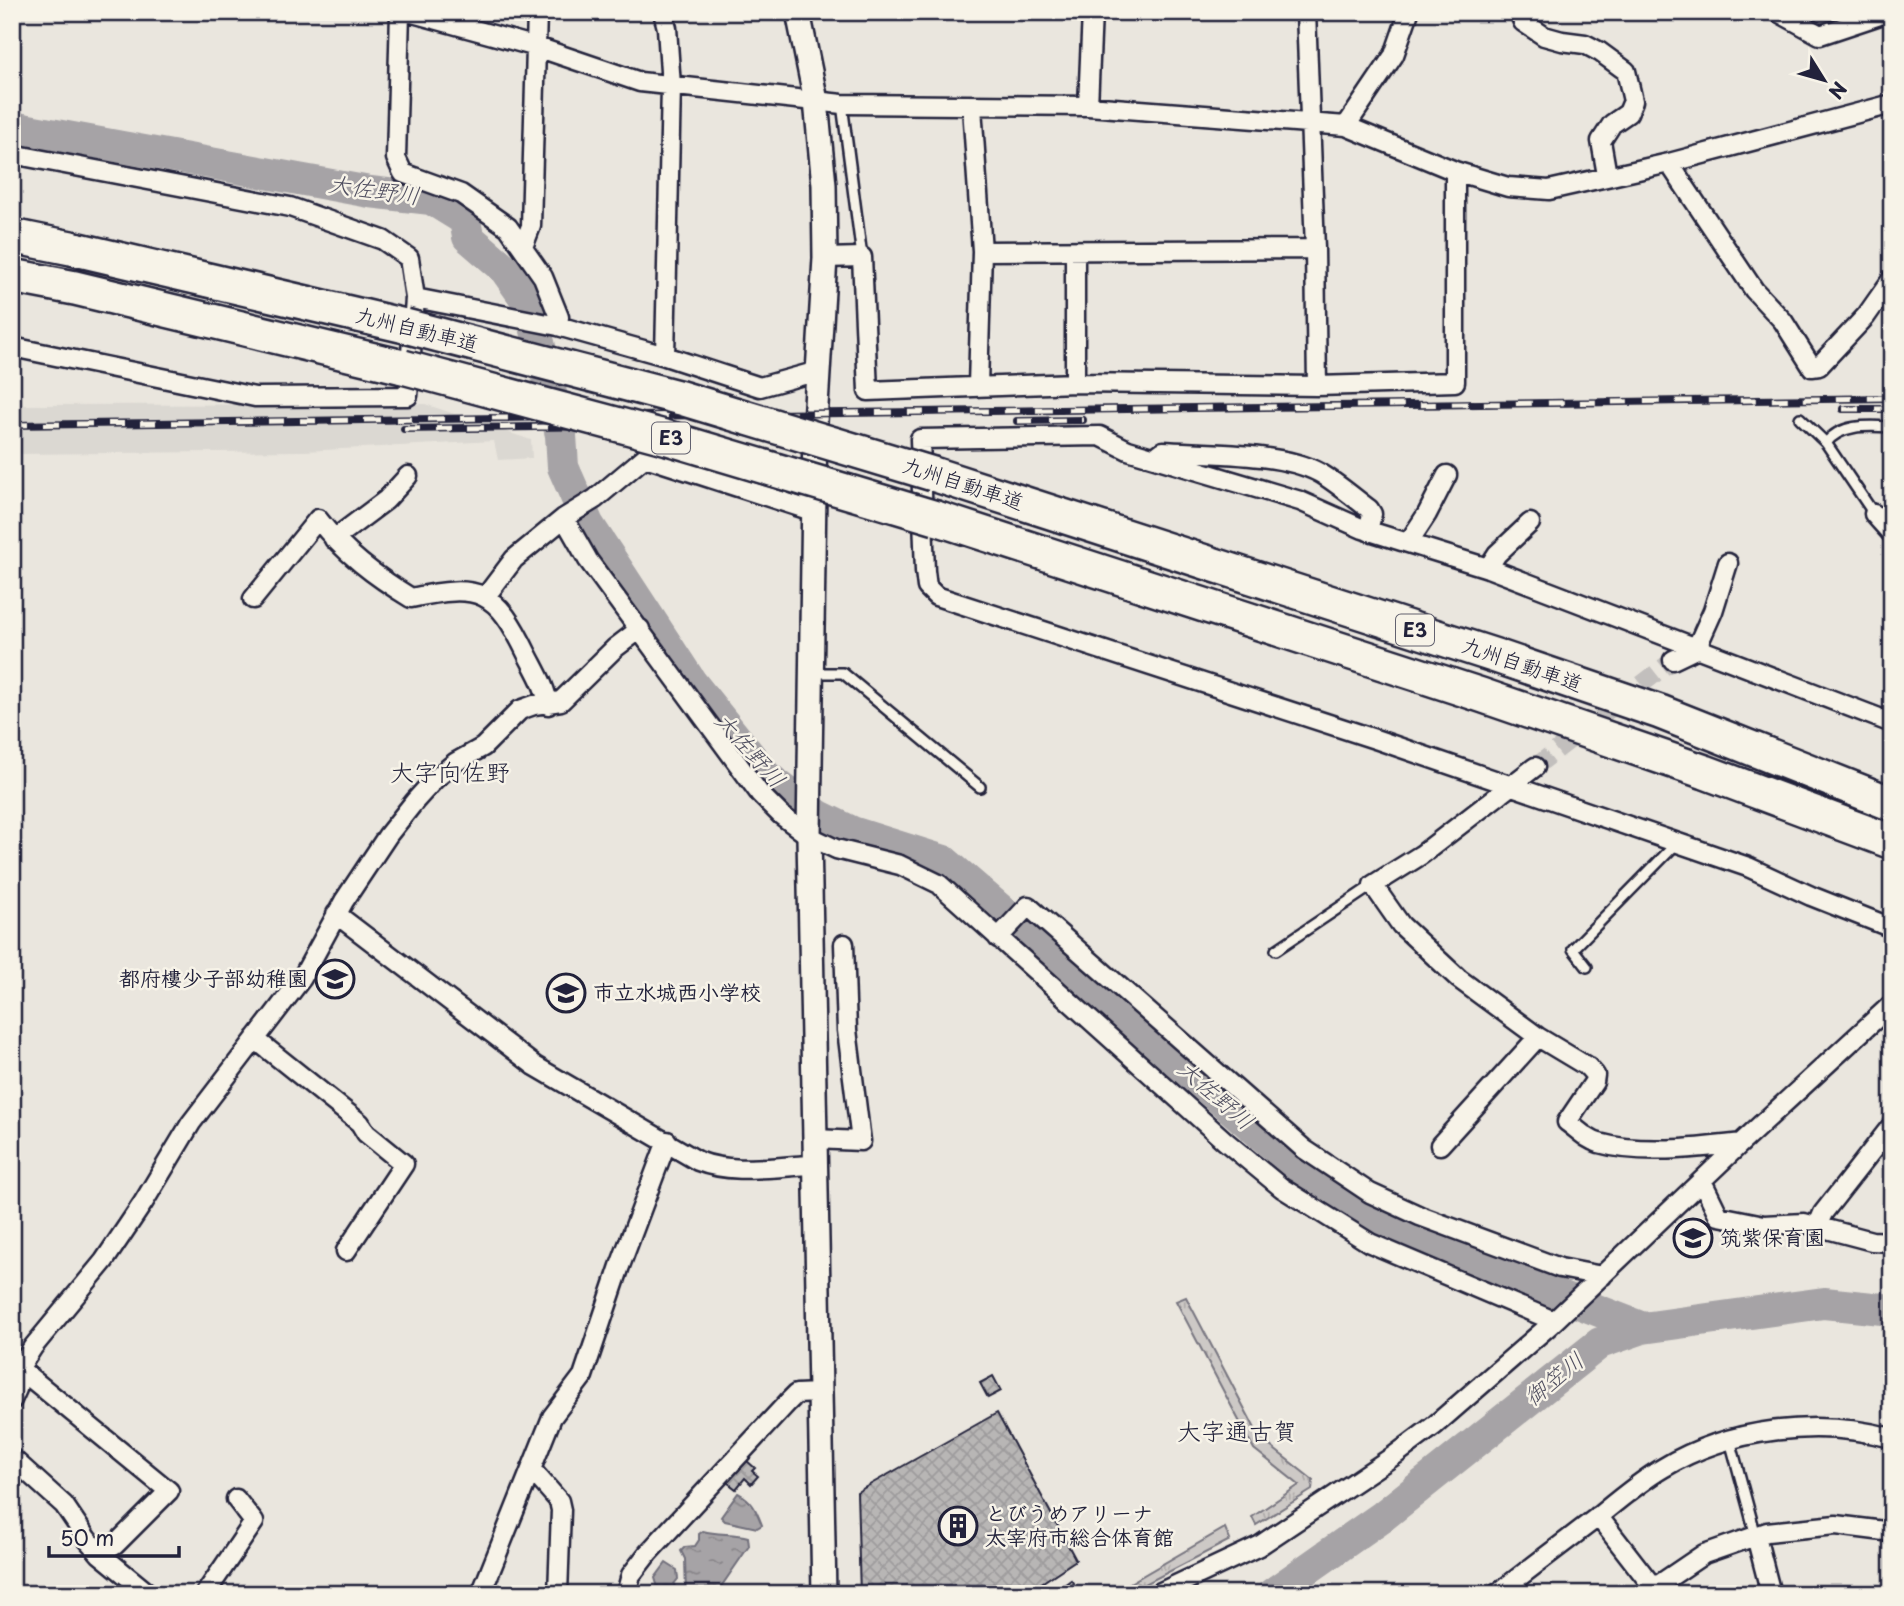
<svg xmlns="http://www.w3.org/2000/svg" width="1904" height="1606" viewBox="0 0 1904 1606" font-family="'Playpen Sans','Klee One',sans-serif">
<defs>
<pattern id="grass-tufts" width="24" height="20" patternUnits="userSpaceOnUse" patternTransform="scale(1.75)"><rect width="24" height="20" fill="#cdc9c6"/><path d="M3 7l-1-3M5 7V3M7 7l1-3M15 17l-1-3M17 17v-4M19 17l1-3" fill="none" stroke="#b0acab"/></pattern>
<pattern id="water-ripples" width="26" height="14" patternUnits="userSpaceOnUse" patternTransform="scale(1.75)"><rect width="26" height="14" fill="#a6a3a6"/><path d="M2 4q2-2 4 0t4 0M15 11q2-2 4 0t4 0" fill="none" stroke="#878488"/></pattern>
<pattern id="building-cross-hatch" width="8" height="8" patternUnits="userSpaceOnUse" patternTransform="scale(1.75)"><rect width="8" height="8" fill="#b8b6b5"/><path d="M0 0l8 8M0 8l8-8" fill="none" stroke="#9e9c9d"/></pattern>
</defs>
<rect width="100%" height="100%" fill="#eae6de"/>
<filter id="ink" filterUnits="userSpaceOnUse"><feTurbulence type="fractalNoise" baseFrequency=".0143" numOctaves="2"/><feDisplacementMap in="SourceGraphic" scale="14" xChannelSelector="R" yChannelSelector="G"/><feConvolveMatrix kernelMatrix="1 2 1 2 8 2 1 2 1" color-interpolation-filters="sRGB"/></filter>
<g filter="url(#ink)">
<path fill="#dbd8d2" d="M425,404L531,440L532,458L498,460L494,441L305,451L12,454V405Z"/>
<path fill="url(#grass-tufts)" stroke="#787680" stroke-width="2" d="M1186,1297L1260,1438L1313,1480L1312,1490L1256,1525L1252,1517L1299,1485L1254,1449L1176,1301Z
M1225,1528L1230,1540L1126,1594H1111Z"/>
<path fill="url(#water-ripples)" stroke="#716f7b" stroke-width="2" d="M738,1493C753,1501 756,1510 762,1525L757,1528L725,1521L721,1517Z
M703,1531C718,1535 734,1533 748,1537L749,1546L716,1594H686L685,1559L681,1551L685,1547L695,1546L699,1540V1534Z
M666,1563L677,1570L678,1579L674,1584L677,1594H660L655,1578Z"/>
<g fill="none" stroke-linecap="round" stroke-linejoin="round">
<path stroke="#a6a3a6" stroke-width="32" d="M12,127L370,192L431,199L465,220L468,237L504,268L530,305L561,435L563,467L588,524L691,682L766,776L819,816L852,832L944,861L1357,1217L1643,1328
M1272,1594L1383,1516L1600,1343L1643,1328L1824,1303L1892,1310"/>
</g>
<path fill="url(#building-cross-hatch)" stroke="#22223b" stroke-width="2" d="M993,1376L1001,1391L988,1398L980,1383Z
M997,1413L1076,1560L1025,1594H860L857,1492Z
M746,1460L755,1468L752,1471L758,1476L751,1484L745,1478L736,1489L727,1482Z
M1071,1580L1081,1594H1052Z"/>
<g fill="none" stroke-linecap="round" stroke-linejoin="round">
<path stroke="#c2bfbd" stroke-width="18" stroke-dasharray="18 9" stroke-linecap="butt" d="M1535,767L1673,660"/>
<defs>
<path id="service" d="M842,104L862,257
M1800,418L1826,443L1874,514
M1826,443C1841,423 1870,426 1892,427
M812,673H843L980,787
M1276,950L1373,885
M1587,967L1573,949L1677,843
M1730,1440L1756,1536"/>
<path id="minor" d="M400,12L396,158L403,173L461,194L508,227L543,277L559,317L558,326
M409,12L537,47L640,82L842,104L1088,106L1346,126L1455,171L1508,187L1549,190L1669,163L1892,104
M663,12L667,28L671,86L665,356
M1306,12L1315,249L1317,386
M1519,12L1523,22L1544,36L1562,41L1585,44L1600,52L1626,71L1633,101L1628,113L1612,124L1601,141L1607,175
M1778,12L1820,35L1889,12
M1088,106L1092,12
M972,107L982,251L978,385
M1346,126L1394,55L1409,12
M12,154L290,207L383,240L409,258L415,298L408,396L255,397L12,347
M1669,163L1754,290L1783,321L1812,367L1819,366L1866,316L1892,279
M523,247L531,226L537,12
M982,251L1315,249
M1075,252V383
M825,258L862,257L868,391L1075,383L1317,386L1455,382V171
M415,298L558,326L665,356L760,387L818,371
M1159,454L1163,451C1206,454 1283,452 1320,473C1337,483 1353,497 1369,509L1372,514L1368,531
M1874,514L1892,534
M564,518L588,560L760,794L781,815L809,836L836,849L900,865L939,884L1225,1141L1282,1188L1370,1243L1554,1321
M334,539L386,500L408,476
M1408,543L1427,514L1447,475
M1488,568L1497,554L1530,523
M486,596L514,559L564,518L595,499L645,457L815,512
M253,599L318,519C344,553 375,576 411,598C480,583 496,590 527,654C535,670 546,687 548,705
M1673,660L1696,649L1713,611L1728,563
M1892,723L1488,568L1363,529L1300,501L1128,450L1100,436L920,439L925,571L927,587L936,596L1378,740L1748,867L1811,896L1892,928
M1535,767L1421,855L1373,885L1401,925L1459,979L1538,1037L1588,1067L1595,1075L1594,1082L1567,1122C1577,1129 1587,1140 1599,1143C1641,1155 1698,1148 1741,1143
M336,914L535,1066L698,1161C733,1175 777,1166 815,1165
M998,938L1028,906L1304,1149L1370,1193L1420,1216L1560,1268L1602,1276
M255,1039L360,1123L366,1133L404,1164L346,1251
M814,1139L861,1141L847,1030L844,944
M1440,1145L1538,1037
M1702,1181L1719,1216L1764,1225L1804,1223L1872,1241L1892,1242
M1817,1227L1823,1213L1892,1125
M21,1370L169,1491L115,1545L100,1554
M12,1400L17,1389L22,1364L33,1347L104,1261L143,1203L191,1123L302,978L344,901L388,835L415,801L435,779L456,762L483,747L520,710L534,705L561,701L615,648L640,629
M12,1458L64,1505L87,1539L100,1554L149,1594
M531,1469L559,1501L561,1510L558,1594
M1598,1516L1653,1587
M1756,1536L1771,1594
M205,1594L254,1522L236,1499
M481,1594L552,1417L583,1376L620,1266L667,1141
M626,1594L631,1575L648,1553L788,1402L796,1394L820,1393
M1157,1594L1259,1546L1395,1455L1435,1425L1550,1325L1741,1143L1892,1004
M1497,1594C1529,1569 1562,1544 1595,1519C1617,1501 1639,1482 1663,1468C1729,1428 1819,1418 1892,1438
M1645,1594L1704,1554L1767,1532L1836,1525L1892,1532"/>
<path id="tertiary" d="M798,12L816,101L824,185L825,258L815,422L809,836L824,1594"/>
<path id="motorway" d="M12,236L71,248L405,326
M12,276L75,288L403,367
M933,474L1496,656L1660,712L1892,804
M936,518L1481,695L1705,772L1892,842"/>
</defs>
<use href="#service" stroke="#22223b" stroke-width="14"/>
<use href="#minor" stroke="#22223b" stroke-width="23"/>
<use href="#tertiary" stroke="#22223b" stroke-width="28"/>
<use href="#motorway" stroke="#22223b" stroke-width="38"/>
<use href="#service" stroke="#f7f3e8" stroke-width="9"/>
<use href="#minor" stroke="#f7f3e8" stroke-width="18"/>
<use href="#tertiary" stroke="#f7f3e8" stroke-width="23"/>
<use href="#motorway" stroke="#f7f3e8" stroke-width="33"/>
<defs>
<path id="rail" d="M1843,409H1892
M1017,421L1083,420
M12,425L1892,398
M404,429L677,425"/>
</defs>
<use href="#rail" stroke="#22223b" stroke-width="8"/>
<use href="#rail" stroke="#f7f3e8" stroke-width="5" stroke-dasharray="16" stroke-linecap="butt"/>
<defs>
<path id="motorway-bridge" d="M405,326L681,398L933,474
M403,367L668,438L936,518"/>
</defs>
<use href="#motorway-bridge" stroke="#22223b" stroke-width="38" stroke-linecap="butt"/>
<use href="#motorway-bridge" stroke="#f7f3e8" stroke-width="33"/>
</g>
</g>
<defs>
<symbol id="school-ring" viewBox="-11 -11 22 22"><circle r="9.5" fill="#f7f3e8" stroke="#22223b" stroke-width="1.5"/><path d="M0-5L7-2L0 1L-7-2ZM-4 1L0 2.5L4 1V4Q0 6-4 4Z" fill="#22223b"/></symbol>
<symbol id="building-ring" viewBox="-11 -11 22 22"><circle r="9.5" fill="#f7f3e8" stroke="#22223b" stroke-width="1.5"/><path d="M-4-6H4V6H1V3H-1V6H-4ZM-2.5-4.3h1.7v1.8h-1.7ZM.8-4.3h1.7v1.8H.8ZM-2.5-1h1.7V.8h-1.7ZM.8-1h1.7V.8H.8Z" fill="#22223b"/></symbol>
</defs>
<g fill-rule="evenodd">
<use href="#school-ring" x="313" y="957" width="44" height="44"/>
<use href="#school-ring" x="544" y="971" width="44" height="44"/>
<use href="#school-ring" x="1671" y="1216" width="44" height="44"/>
<use href="#building-ring" x="936" y="1504" width="44" height="44"/>
</g>
<g text-anchor="middle" stroke-width="5" stroke-linejoin="round" paint-order="stroke">
<g fill="#f7f3e8" stroke="#62616f" stroke-width="2">
<rect x="652" y="422.5" width="38" height="31" rx="5"/>
<rect x="1396" y="614.5" width="38" height="31" rx="5"/>
</g>
<g font-size="19" font-weight="bold" fill="#22223b">
<text x="671" y="445">E3</text>
<text x="1415" y="637">E3</text>
</g>
<g font-size="21" fill="#22223b" stroke="#f7f3e8">
<text transform="translate(417 330) rotate(14)" y="7">九州自動車道</text>
<text transform="translate(963 484) rotate(18)" y="7">九州自動車道</text>
<text transform="translate(1522 665) rotate(19)" y="7">九州自動車道</text>
</g>
<g font-size="21" font-weight="bold" fill="#22223b" stroke="#f7f3e8" text-anchor="start">
<text x="308" y="986" text-anchor="end">都府樓少子部幼稚園</text>
<text x="593" y="1000">市立水城西小学校</text>
<text x="1720" y="1245">筑紫保育園</text>
<text x="985" y="1521">とびうめアリーナ<tspan x="985" dy="24">太宰府市総合体育館</tspan></text>
</g>
<g font-size="23" font-style="italic" fill="#504f60" stroke="#f7f3e8">
<text transform="translate(374 190) rotate(8)" y="8">大佐野川</text>
<text transform="translate(750 750) rotate(48)" y="8">大佐野川</text>
<text transform="translate(1216 1095) rotate(41)" y="8">大佐野川</text>
<text transform="translate(1554 1379) rotate(-39)" y="8">御笠川</text>
</g>
<g font-size="24" fill="#22223b" stroke="#f7f3e8">
<text x="450" y="781">大字向佐野</text>
<text x="1237" y="1440">大字通古賀</text>
</g>
</g>
<rect width="1904" height="1606" fill="none" stroke="#f7f3e8" stroke-width="42"/>
<rect x="21" y="21" width="1862" height="1564" fill="none" stroke="#22223b" stroke-width="2.5" filter="url(#ink)"/>
<g transform="translate(1824 80) rotate(127)" stroke="#f7f3e8" stroke-width="5" paint-order="stroke">
<path d="M0-5L12 26L0 18L-12 26Z" fill="#22223b"/>
<text y="-10" font-size="19" font-weight="bold" text-anchor="middle" fill="#22223b">N</text>
</g>
<path d="M49 1546v10h130v-10" fill="none" stroke="#22223b" stroke-width="3.5"/>
<text x="60" y="1546" font-size="21" fill="#22223b" stroke="#f7f3e8" stroke-width="5" paint-order="stroke">50 m</text>
</svg>
